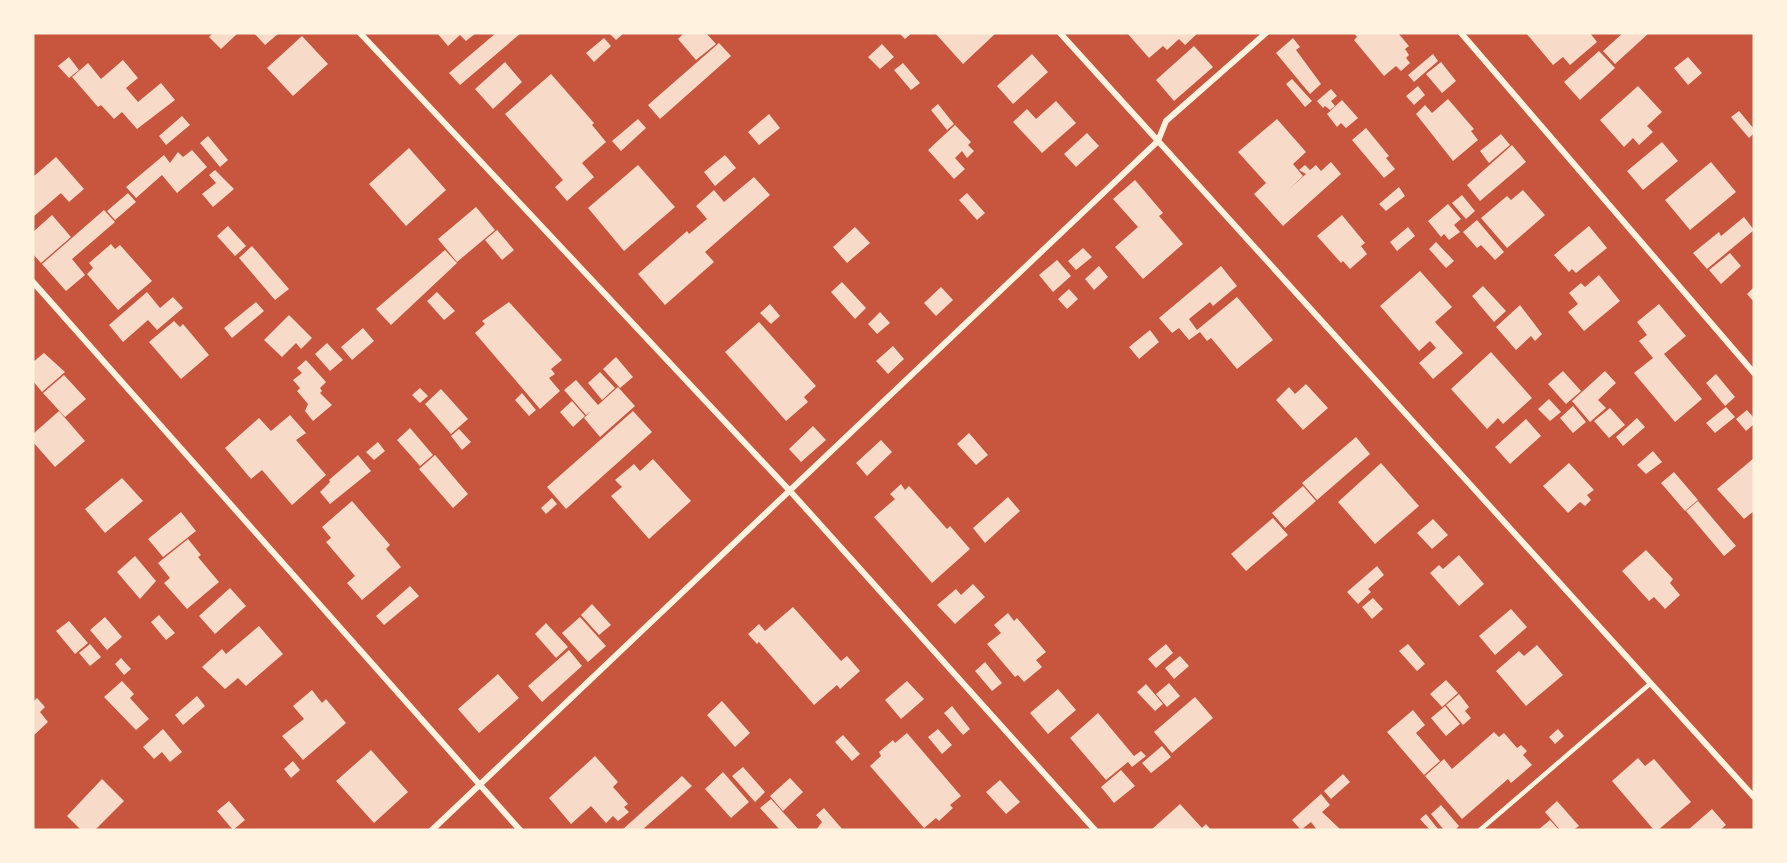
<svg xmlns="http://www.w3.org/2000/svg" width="1787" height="863" viewBox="0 0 1787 863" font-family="'Nunito Sans',sans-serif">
<rect width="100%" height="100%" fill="#c8553d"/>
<path fill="#f7dbc8" d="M213,33H238L221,49L209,37Z
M254,33H279L265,45Z
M437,33H476L466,41L460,35L448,46Z
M496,33H521L460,85L449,73Z
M609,33H624L616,40Z
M684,33H706L716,44L696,60L678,39Z
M899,33H912L905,39Z
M935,33H996L963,64Z
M1127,33H1198L1185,45L1179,39L1167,50L1163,46L1149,58Z
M1354,33H1398L1409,46L1405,49L1409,55L1406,58L1410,63L1401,71L1396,66L1384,76L1354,40L1357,37Z
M1526,33H1590L1597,42L1570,65L1563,57L1553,65Z
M1623,33H1649L1615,64L1603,51Z
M302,36L328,64L293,96L267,68Z
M604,38L611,46L594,62L586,53Z
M1293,38L1300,47L1296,50L1321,84L1310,94L1276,53Z
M719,43L731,56L660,119L648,105Z
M882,44L894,57L880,69L868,57Z
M1194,46L1213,67L1174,101L1156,80Z
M1599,51L1615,68L1580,100L1564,82Z
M1032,54L1048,72L1013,104L997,86Z
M1433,54L1438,61L1414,82L1408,75Z
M69,57L79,70L69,78L58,66Z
M1688,57L1702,73L1688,85L1674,68Z
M123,60L138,78L126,88L138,102L161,83L175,100L137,129L122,112L114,119L101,105L98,107L72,77L88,63L101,79Z
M505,62L522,82L493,109L475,89Z
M1441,62L1456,81L1442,93L1426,74Z
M903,63L920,83L911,90L894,70Z
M551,74L594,123L592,125L606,142L582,163L594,177L567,201L555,187L563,180L505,114Z
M1292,79L1312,101L1305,107L1286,84Z
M1418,86L1425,95L1414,105L1406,96Z
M1638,86L1662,112L1647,126L1653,132L1639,145L1633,138L1624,147L1600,120Z
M1331,89L1337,96L1331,101L1335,106L1330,110L1325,106L1323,108L1317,101Z
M1448,99L1474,129L1471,131L1478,140L1453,161L1416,114L1425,105L1432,113Z
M1342,100L1358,118L1346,128L1341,123L1337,127L1327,114Z
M1056,101L1076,123L1042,153L1013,122L1027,109L1036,119Z
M938,104L954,124L947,130L931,110Z
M1739,111L1754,129V133L1749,138L1731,117Z
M769,114L780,128L759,145L748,132Z
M182,116L190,125L166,145L159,136Z
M638,119L646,128L621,151L612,141Z
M1277,119L1306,152L1293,164L1303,176L1287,191L1306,174L1299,170L1305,165L1310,170L1316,165L1321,171L1331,162L1341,174L1283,226L1254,194L1266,183L1238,152Z
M955,125L971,142L968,145L974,151L967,158L962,151L955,158L965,169L954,179L928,150Z
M1366,128L1389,156L1386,158L1395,169L1384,178L1352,140Z
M1087,133L1099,146L1076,167L1064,154Z
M1501,134L1510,145L1489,163L1480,151Z
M208,136L228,160L220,167L200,143Z
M1662,142L1678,161L1643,190L1627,171Z
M1512,145L1526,162L1480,201L1467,185Z
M409,148L446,190L406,226L369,184Z
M192,150L207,167L177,193L162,175L136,198L126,187L164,155L170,163L178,152L183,157Z
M725,155L736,168L715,186L704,172Z
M56,157L84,189L69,202L61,193L33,217V177Z
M1711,162L1736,192L1690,230L1665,200Z
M638,165L675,207L624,251L588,208Z
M215,170L234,189L213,207L202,194L216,183L209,175Z
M754,177L770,195L705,252L714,262L665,305L638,274L687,231L689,234L707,219L696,206L714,190L724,202Z
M1135,180L1163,213L1159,216L1183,244L1143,279L1115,247L1138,227L1113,199Z
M1399,187L1405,196L1386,211L1379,204Z
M1523,190L1545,215L1507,248L1481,218L1507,196L1511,200Z
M128,193L136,202L115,220L107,211Z
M967,193L985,213L977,220L959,200Z
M1462,195L1475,211L1466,219L1452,203Z
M1448,204L1461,219L1454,225L1460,232L1449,240L1444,234L1441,237L1428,221Z
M476,207L495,230L457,262L438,239Z
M104,210L115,222L72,259L85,275L66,291L42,264Z
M52,215L71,237L41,263L33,254V232Z
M1342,215L1365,243L1361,246L1367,254L1350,269L1343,261L1341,263L1317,236Z
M1744,217L1754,230L1707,269L1693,253L1719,232L1721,236Z
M1477,220L1504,252L1495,260L1481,245L1477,248L1463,232Z
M228,226L246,246L235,256L217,236Z
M1589,226L1607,248L1576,273L1572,269L1569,272L1554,255Z
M855,227L870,243L847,263L833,247Z
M1408,227L1415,236L1397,251L1390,242Z
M497,230L514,250L502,260L485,240Z
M1436,242L1454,261L1446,268L1429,249Z
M111,244L115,249L120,245L152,281L118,310L87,274L93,268L89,263Z
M252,246L289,289L275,300L239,258Z
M1083,248L1092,257L1076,270L1068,261Z
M445,250L457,263L391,325L376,309Z
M1730,253L1741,266L1721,284L1709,270Z
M1057,260L1071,276L1053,292L1039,275Z
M1099,266L1108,277L1094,290L1085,279Z
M1221,266L1237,286L1213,306L1210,302L1189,319L1197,330L1237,297L1273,340L1237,369L1211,338L1207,341L1200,332L1189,340L1179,328L1172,333L1159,318Z
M1420,271L1452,307L1435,322L1463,353L1433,379L1419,363L1436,348L1430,341L1419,351L1380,306Z
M1599,275L1620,301L1584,331L1568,312L1578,304L1569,293L1581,283L1585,287Z
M842,282L866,308L855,319L831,292Z
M1483,286L1506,311L1494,322L1472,296Z
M941,287L953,300L936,316L924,303Z
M1754,287V302L1747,294Z
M1069,289L1078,299L1067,309L1058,299Z
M147,292L160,308L173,297L183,308L157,330L148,320L123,342L109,325Z
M437,292L455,311L444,320L427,301Z
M256,302L264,311L232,338L224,328Z
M509,302L562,360L551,369L555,374L549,378L560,391L540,409L475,333L485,324L482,321Z
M770,304L780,316L771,324L760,313Z
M1659,304L1686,336L1664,354L1702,399L1675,422L1634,373L1653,358L1639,341L1647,335L1637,322Z
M1520,305L1542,334L1535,341L1531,336L1516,350L1496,327Z
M880,312L890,323L877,334L868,324Z
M289,315L312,338L301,349L296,343L282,357L264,340Z
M174,321L180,327L183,324L209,355L181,379L149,342Z
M759,322L816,386L804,397L808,402L786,421L725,352Z
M363,328L374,341L352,360L341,347Z
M1150,330L1159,342L1139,359L1129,347Z
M327,343L343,360L330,371L315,354Z
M893,346L904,359L888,374L876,361Z
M1491,352L1532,398L1503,424L1498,418L1487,429L1451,389Z
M44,353L65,372L42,392L33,381V362Z
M616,357L633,377L620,388L603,369Z
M306,360L326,382L320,388L322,391L320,393L332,405L313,421L305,411L308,404L297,391L300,388L293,380L302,373L297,368Z
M1563,371L1581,391L1566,404L1548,384Z
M1605,371L1616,383L1598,400L1606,408L1590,422L1572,401Z
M600,372L615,388L602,400L588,383Z
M1716,374L1735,397L1725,406L1706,383Z
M64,375L86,399L65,417L43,393Z
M576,380L598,405L618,387L635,406L600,437L584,418L591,411L586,415L564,390Z
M1306,384L1328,408L1303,430L1276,400L1289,387L1295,394Z
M420,388L428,396L420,403L412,395Z
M441,389L468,419L451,434L425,404Z
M522,393L536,410L529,416L515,400Z
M1549,399L1561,412L1550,421L1538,409Z
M572,401L585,416L573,427L560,412Z
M1573,406L1586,422L1573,433L1560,418Z
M1726,407L1735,417L1715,433L1706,423Z
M1610,408L1625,425L1609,438L1594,421Z
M1747,410L1754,418V424L1746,431L1736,419Z
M59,411L85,441L55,467L33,442V434Z
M633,411L652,432L566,509L547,487Z
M290,415L306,433L296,440L326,475L292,505L262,470L251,479L225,448L259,418L271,431Z
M1637,418L1645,427L1623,446L1616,437Z
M1526,419L1541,436L1510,464L1495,447Z
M813,426L826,440L801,462L789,449Z
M410,428L433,455L420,466L397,440Z
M459,429L471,442L462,450L451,436Z
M969,433L988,455L976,465L957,444Z
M1356,437L1370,454L1317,500L1302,483Z
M881,440L892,452L867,476L856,463Z
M378,442L385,451L374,460L366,452Z
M1653,451L1662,462L1646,474L1637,465Z
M358,455L371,471L330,504L320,492L330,482L329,480Z
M435,455L468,494L453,508L419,469Z
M1754,458V511L1744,519L1717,489Z
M653,459L691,501L649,539L611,496L622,487L615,480L634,464L640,471Z
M1381,463L1419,506L1375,544L1338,502Z
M1569,463L1594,490L1587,495L1591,500L1585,506L1580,502L1568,513L1543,486Z
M1674,472L1698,500L1685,511L1661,483Z
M122,478L143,501L105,533L85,509Z
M901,484L905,490L909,486L947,529L950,526L970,549L932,583L874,517L895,499L890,494Z
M1303,486L1316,501L1285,528L1272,513Z
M1008,497L1020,511L985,543L973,528Z
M552,498L557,504L546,514L541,508Z
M352,501L390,545L386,549L401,567L362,600L347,583L355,576L326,542L331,538L322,527Z
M1698,501L1736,546L1724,556L1686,511Z
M181,512L196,531L163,557L148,539Z
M1273,518L1288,535L1246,571L1231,554Z
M1433,519L1448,535L1432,549L1417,533Z
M188,539L201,555L198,557L219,582L187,609L164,583L170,578L158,563Z
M1646,550L1673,579L1670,583L1680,595L1665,609L1654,597L1649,601L1622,571Z
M1459,555L1484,584L1459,606L1430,573L1439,565L1443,569Z
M135,556L156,581L140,599L117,572Z
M1377,566L1384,575L1368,589L1371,592L1358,604L1347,592Z
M973,584L985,597L955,624L937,605L956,589L961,595Z
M410,586L419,596L384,625L376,616Z
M230,588L246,606L215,634L199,616Z
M1373,598L1383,609L1372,619L1362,607Z
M592,604L611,625L599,635L581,615Z
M793,607L841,661L847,656L860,671L840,689L837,685L814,705L759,642L757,644L748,634L759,624L765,631Z
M1511,609L1527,627L1495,655L1479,636Z
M1008,613L1014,621L1017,618L1046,652L1036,660L1042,667L1024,682L1018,675L1015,677L987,644L1001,633L994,625Z
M159,615L175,633L166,640L151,622Z
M105,617L122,637L107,650L90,630Z
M580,617L606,646L588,662L562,633Z
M69,621L88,643L75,654L56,631Z
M546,623L568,647L556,658L535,634Z
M259,626L283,654L246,686L238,678L225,689L202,667L222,649L226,654Z
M90,644L101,657L90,666L79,653Z
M1166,644L1173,653L1156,668L1148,659Z
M1408,644L1425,664L1417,671L1399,651Z
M1537,645L1563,675L1526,706L1496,671L1519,651L1524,656Z
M569,650L582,666L542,702L528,686Z
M1180,656L1189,666L1174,679L1165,668Z
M121,658L131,669L124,675L115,664Z
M985,662L1002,683L992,691L975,671Z
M498,674L519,698L479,733L458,709Z
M1446,680L1458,693L1442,707L1430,694Z
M122,681L134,694L130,698L149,719L136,730L104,697Z
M907,681L924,699L901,719L885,700Z
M1169,683L1180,696L1167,707L1156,694Z
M1146,684L1163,704L1155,711L1137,692Z
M1058,689L1076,710L1048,734L1030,713Z
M312,690L322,703L326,699L346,723L303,760L282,736L304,719L293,706Z
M1459,694L1469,707L1465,711L1471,718L1463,725L1446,705Z
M197,696L205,706L183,725L175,715Z
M1195,697L1213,718L1172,753L1154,732Z
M37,698L45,707L40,712L48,722L33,736V702Z
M722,701L750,733L735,747L707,715Z
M952,706L970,729L963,735L944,713Z
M1445,706L1460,724L1446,736L1431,718Z
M1413,710L1425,725L1416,733L1440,761L1424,775L1387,732Z
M1098,713L1134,756L1141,751L1146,756L1132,767L1128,762L1106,780L1070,738Z
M163,729L182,752L170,762L162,752L154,759L143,747Z
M938,729L952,745L942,754L928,737Z
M1558,729L1564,736L1555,744L1549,737Z
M1494,732L1499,737L1504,733L1517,748L1521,745L1527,751L1523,755L1532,765L1511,783L1508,779L1462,819L1425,776L1444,759L1452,769Z
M907,733L961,796L950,805L953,808L939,821L936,818L924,828L870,766L881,756L879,752L893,740L895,743Z
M843,735L860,754L852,761L835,742Z
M1162,746L1171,757L1151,773L1142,763Z
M371,750L408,792L374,823L336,781Z
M595,756L618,782L613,787L628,804L624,807L629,812L618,821L613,816L606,823L591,806L571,824L549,798Z
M1638,758L1645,766L1654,759L1691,802L1658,830H1654L1612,781Z
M293,761L300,770L291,778L284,769Z
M743,767L765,792L755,802L732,776Z
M1121,770L1135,786L1114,803L1101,787Z
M723,772L749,802L731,818L705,789Z
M1343,774L1350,782L1331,799L1324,791Z
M682,776L692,786L642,830H622Z
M790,778L803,792L783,811L770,796Z
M102,779L124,801L95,830H81L67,816Z
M1000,780L1020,802L1006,814L986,792Z
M1321,794L1330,805L1322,812L1341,830H1317L1311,822L1301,830L1292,820Z
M771,799L799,830H780L760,808Z
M229,801L245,820L233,830L217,811Z
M1557,801L1579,826L1573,830H1560L1545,812Z
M1180,804L1202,828L1206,824L1211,830H1151Z
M1441,805L1459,826L1455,830H1444L1431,814Z
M824,808L843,830H816L822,822L816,815Z
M1712,809L1726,825L1720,830H1688Z
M1426,814L1438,829L1437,830H1430L1420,819Z
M1550,820L1559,830H1538Z"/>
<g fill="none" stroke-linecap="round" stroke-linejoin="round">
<path stroke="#fff3e0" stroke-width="4.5" d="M1480,830L1651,683"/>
<path stroke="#fff3e0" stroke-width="6" d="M360,33L790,491L1095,830
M1060,33L1754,797
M1461,33L1754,373
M33,282L520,830
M432,830L1158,141L1166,121L1266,33"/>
</g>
<rect width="1787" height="863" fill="none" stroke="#fff3e0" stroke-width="69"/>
</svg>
